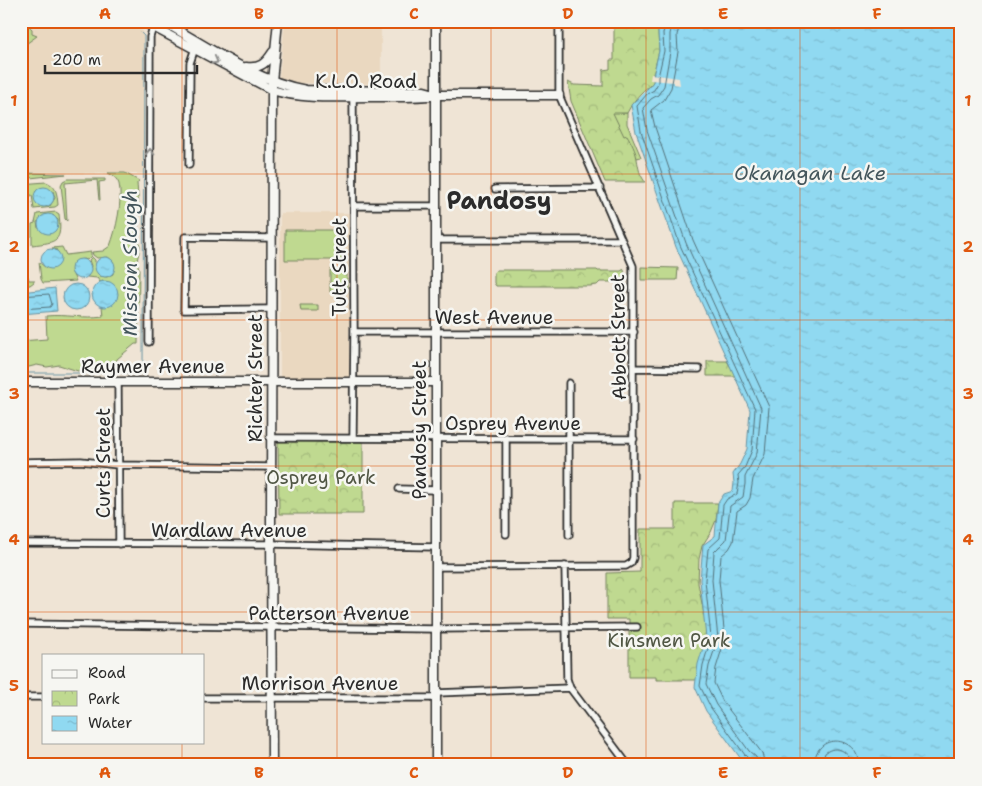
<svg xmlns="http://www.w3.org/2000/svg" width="982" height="786" viewBox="0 0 982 786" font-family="'Shantell Sans',sans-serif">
<defs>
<pattern id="park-crowns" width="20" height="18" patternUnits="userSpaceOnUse" patternTransform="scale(1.25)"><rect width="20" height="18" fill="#bfd990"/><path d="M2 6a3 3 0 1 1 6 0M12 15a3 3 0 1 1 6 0" fill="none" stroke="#a4ba7c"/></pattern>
<pattern id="water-ripples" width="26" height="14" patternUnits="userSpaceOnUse" patternTransform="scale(1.25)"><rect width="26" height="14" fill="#90d9f1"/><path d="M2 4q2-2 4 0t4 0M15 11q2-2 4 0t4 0" fill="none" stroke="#7cbacf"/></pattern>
</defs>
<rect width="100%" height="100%" fill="#efe4d5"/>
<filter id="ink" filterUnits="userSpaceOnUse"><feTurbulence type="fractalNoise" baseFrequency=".02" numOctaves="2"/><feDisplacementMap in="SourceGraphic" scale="10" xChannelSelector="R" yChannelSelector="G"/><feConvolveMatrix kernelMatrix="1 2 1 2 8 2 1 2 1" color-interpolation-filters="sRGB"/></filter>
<g filter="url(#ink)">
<path fill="#ead8c0" d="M21,21H119L143,31L144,174L21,173Z
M285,21H381V84L294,83L279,77Z
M280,213H349V378H280Z"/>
<path fill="#bfd990" stroke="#75825e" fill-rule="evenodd" d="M22,25H28L32,29V34L37,36L23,46L22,43Z
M603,100L621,113H627V124L641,157L637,158L628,137L611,138Z
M21,173L66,174L21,179Z
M108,173H125L139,181L137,183L139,210L137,215L139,221L137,230L140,247L137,261L139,269L138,344H135L117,359L115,368C107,371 92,372 84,368L78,371L59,365L47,367L37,365L21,369V341L47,339L46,316C65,314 84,319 103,316L102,306L104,307L103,281L100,282L97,278L87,277L91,266L89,260L92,257L95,260V265L100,276L107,277L113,274V261L108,257L97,258L93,255L92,252L103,251L110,246C116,231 123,199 119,184C117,178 112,175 108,173Z
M67,179H105V181L99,182L100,200H99L97,180L65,183L67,221L65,219L61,185L63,181Z
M46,182C57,186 57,194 58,205L55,207L34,209L32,195L26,196L25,187H21V184ZM40,188L53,191L55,198L50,206L35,192Z
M56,212L59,214C62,242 58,242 32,245V224L35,223L37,214ZM53,215L58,220L57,227L38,228L37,222Z
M285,230H342V260H285Z
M62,247L66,255L91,252V256L87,260L84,259L77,260L71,271L76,281L43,283L41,279L39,262L46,268L57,250L52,248Z
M27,274L29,280H34V282L30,285L21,286V276Z
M300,305H318V311H301Z"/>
<path fill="url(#park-crowns)" stroke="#75825e" d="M610,21H663L658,32L659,51L652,79L654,80C651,86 647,87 642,92C636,98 631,105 627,113H613L624,136L627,135C631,142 636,151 637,159C639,170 639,173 645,182H605L571,101L568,82L574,85L603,86V70L610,69V60H614V27L611,25Z
M641,267L678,268L677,280H641Z
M624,269L625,285L622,282H600L597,285L590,286H496L494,283V272L496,270H597L598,271H621Z
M330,270H347V292H330Z
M707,361H727L736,376H707Z
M278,440H363V514H279Z
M675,503H718L716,520L711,532L702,546L699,559L698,583L709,640L700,680H656V677H629V619H607V573L640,572V529H675Z"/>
<path fill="url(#water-ripples)" stroke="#6893a2" d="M663,21H961V765H843L835,759L832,765H748L741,759L706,711L695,687L698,664L706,638L700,580L703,545L715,536L718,503L724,494L733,491L734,483L733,474L740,464L747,449L750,410L676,247L636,132L631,105C638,97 650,88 654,80H652L659,51L658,32Z
M34 197a10 10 0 1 1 20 0a10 10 0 1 1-20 0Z
M38 224a10 10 0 1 1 20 0a10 10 0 1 1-20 0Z
M41 259a10 10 0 1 1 20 0a10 10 0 1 1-20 0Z
M95 267a10 10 0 1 1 20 0a10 10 0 1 1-20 0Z
M71 269a10 10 0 1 1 20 0a10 10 0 1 1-20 0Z
M92 294a13 13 0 1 1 26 0a13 13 0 1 1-26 0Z
M63 297a13 13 0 1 1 26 0a13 13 0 1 1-26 0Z
M55,288L57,311L21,314V292Z"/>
<path fill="#efe4d5" d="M651,74L679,78L680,85L674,84V82L650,80Z"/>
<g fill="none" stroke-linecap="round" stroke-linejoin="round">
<path stroke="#53717a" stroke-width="1" d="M667,21L663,33L664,51L658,77V83L654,90L647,94L637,106L641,131L680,245L755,409L752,450L745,467L738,475L739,483L737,494L727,499L723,505L720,538L708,549L705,580L711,638L703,665L700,686L711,708L745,755L750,760L751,765
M673,21L670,34V52L664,86L658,95L651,99L643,108L647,130L686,243L761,408L757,453L745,477V484L743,497L730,506L726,540L714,552L712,580L718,639L709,666L706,684L716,705L749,751L756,757L757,765
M681,21L677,35L678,52L671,88L664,100L651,110L655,127L693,240L769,407L765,454L753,479L750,498L746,505L737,511L733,542L729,549L721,556L719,580L725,639L716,668L714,683L723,702L762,753L765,765
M21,296L49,294L52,304L50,307L21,309
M814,765C815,731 858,735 859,765
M821,765L825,753C836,744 850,751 851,765"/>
<path stroke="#6893a2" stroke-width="1" d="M21,373H140L143,370L144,42V36L141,33"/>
<defs>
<path id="street" d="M353,97L354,332L353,437
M189,165L190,63L196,45
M495,189L600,188
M354,206H436
M436,240H621
M271,309L184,310L185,237L271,238
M354,332H634
M149,342L150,37L153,27
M634,368L699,369
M118,383L119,544
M272,438L634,439
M506,438V534
M21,462L81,461L118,465L271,467
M399,489L435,490
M569,535V383
M21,543L271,544L436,547
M565,566L567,679L570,688L628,765
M436,567L626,566L631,563L633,558V266L559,95V21
M21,624L436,629L637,627
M436,693L570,688
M21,697H44
M204,698H436"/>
<path id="secondary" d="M142,21L272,90C304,100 338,97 371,97C393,97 415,98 437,95H559
M162,21C207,46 255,81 306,90L424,91L435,94
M436,21V765
M246,67C260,69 266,63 273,52
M21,382H435
M272,765L271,519L272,81L278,21"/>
</defs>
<use href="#street" stroke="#2b2b2b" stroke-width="9"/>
<use href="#secondary" stroke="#2b2b2b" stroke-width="11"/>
<use href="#street" stroke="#f6f6f2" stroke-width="5.5"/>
<use href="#secondary" stroke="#f6f6f2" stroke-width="8"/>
</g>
<defs><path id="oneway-chevron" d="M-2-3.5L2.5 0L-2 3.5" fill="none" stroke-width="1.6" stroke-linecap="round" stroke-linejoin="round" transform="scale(1.25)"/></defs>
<g stroke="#90908e">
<use href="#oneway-chevron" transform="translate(215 61) rotate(28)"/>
<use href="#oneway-chevron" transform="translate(150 152) rotate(-90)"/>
</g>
</g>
<path fill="none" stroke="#df570e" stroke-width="1" stroke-opacity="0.55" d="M182,21V655M337,21V765M491,21V765M646,21V765M800,21V765M21,174H961M21,320H961M21,466H961M21,612H961M182,742V765"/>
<g text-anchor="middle" stroke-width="5" stroke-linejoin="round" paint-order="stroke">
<g font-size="19" fill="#2b2b2b" stroke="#f6f6f2">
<text x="366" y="88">K.L.O. Road</text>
<text transform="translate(339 267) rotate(-90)" y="7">Tutt Street</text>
<text x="494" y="324">West Avenue</text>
<text transform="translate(618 337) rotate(-91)" y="7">Abbott Street</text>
<text x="153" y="373">Raymer Avenue</text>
<text transform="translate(255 378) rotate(-90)" y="7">Richter Street</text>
<text x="513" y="430">Osprey Avenue</text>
<text transform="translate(419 430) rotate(-90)" y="7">Pandosy Street</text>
<text transform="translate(103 463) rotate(-90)" y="7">Curts Street</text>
<text x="229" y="537">Wardlaw Avenue</text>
<text x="329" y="620">Patterson Avenue</text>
<text x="320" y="690">Morrison Avenue</text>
</g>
<g font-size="19" fill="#505644" stroke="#f6f6f2">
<text x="321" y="484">Osprey Park</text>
<text x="669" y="647">Kinsmen Park</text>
</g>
<g font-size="20" font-style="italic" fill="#44565c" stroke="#f6f6f2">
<text x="810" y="180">Okanagan Lake</text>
<text transform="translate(130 263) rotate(-90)" y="7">Mission Slough</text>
</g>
<g font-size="24" font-weight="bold" fill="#2b2b2b" stroke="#f6f6f2">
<text x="499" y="209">Pandosy</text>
</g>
</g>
<rect width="982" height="786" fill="none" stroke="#f6f6f2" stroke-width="55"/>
<rect x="42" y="654" width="162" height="90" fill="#f6f6f2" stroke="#a5a5a2"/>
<rect x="52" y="670" width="25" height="8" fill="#f6f6f2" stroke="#a5a5a2"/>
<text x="88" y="678" font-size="15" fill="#2b2b2b">Road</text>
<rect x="52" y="691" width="25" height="15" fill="url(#park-crowns)" stroke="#a5a5a2"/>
<text x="88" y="704" font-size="15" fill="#2b2b2b">Park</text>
<rect x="52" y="716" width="25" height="15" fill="url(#water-ripples)" stroke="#a5a5a2"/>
<text x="88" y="728" font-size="15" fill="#2b2b2b">Water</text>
<path d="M45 65v8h152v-8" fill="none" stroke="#2b2b2b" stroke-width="2.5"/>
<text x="52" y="65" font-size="15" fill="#2b2b2b" stroke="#f6f6f2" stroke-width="4" paint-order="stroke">200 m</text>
<rect x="28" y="28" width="926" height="730" fill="none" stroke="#df570e" stroke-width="2"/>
<g font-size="16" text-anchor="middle" font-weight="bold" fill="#df570e">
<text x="105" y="19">A</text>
<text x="259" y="19">B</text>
<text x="414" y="19">C</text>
<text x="568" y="19">D</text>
<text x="723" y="19">E</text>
<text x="877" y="19">F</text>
<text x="14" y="106">1</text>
<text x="968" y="106">1</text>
<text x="14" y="252">2</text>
<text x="968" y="252">2</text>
<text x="14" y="399">3</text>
<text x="968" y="399">3</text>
<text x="14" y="545">4</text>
<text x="968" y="545">4</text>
<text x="14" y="691">5</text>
<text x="968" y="691">5</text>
<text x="105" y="778">A</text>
<text x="259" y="778">B</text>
<text x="414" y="778">C</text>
<text x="568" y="778">D</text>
<text x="723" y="778">E</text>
<text x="877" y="778">F</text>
</g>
</svg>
